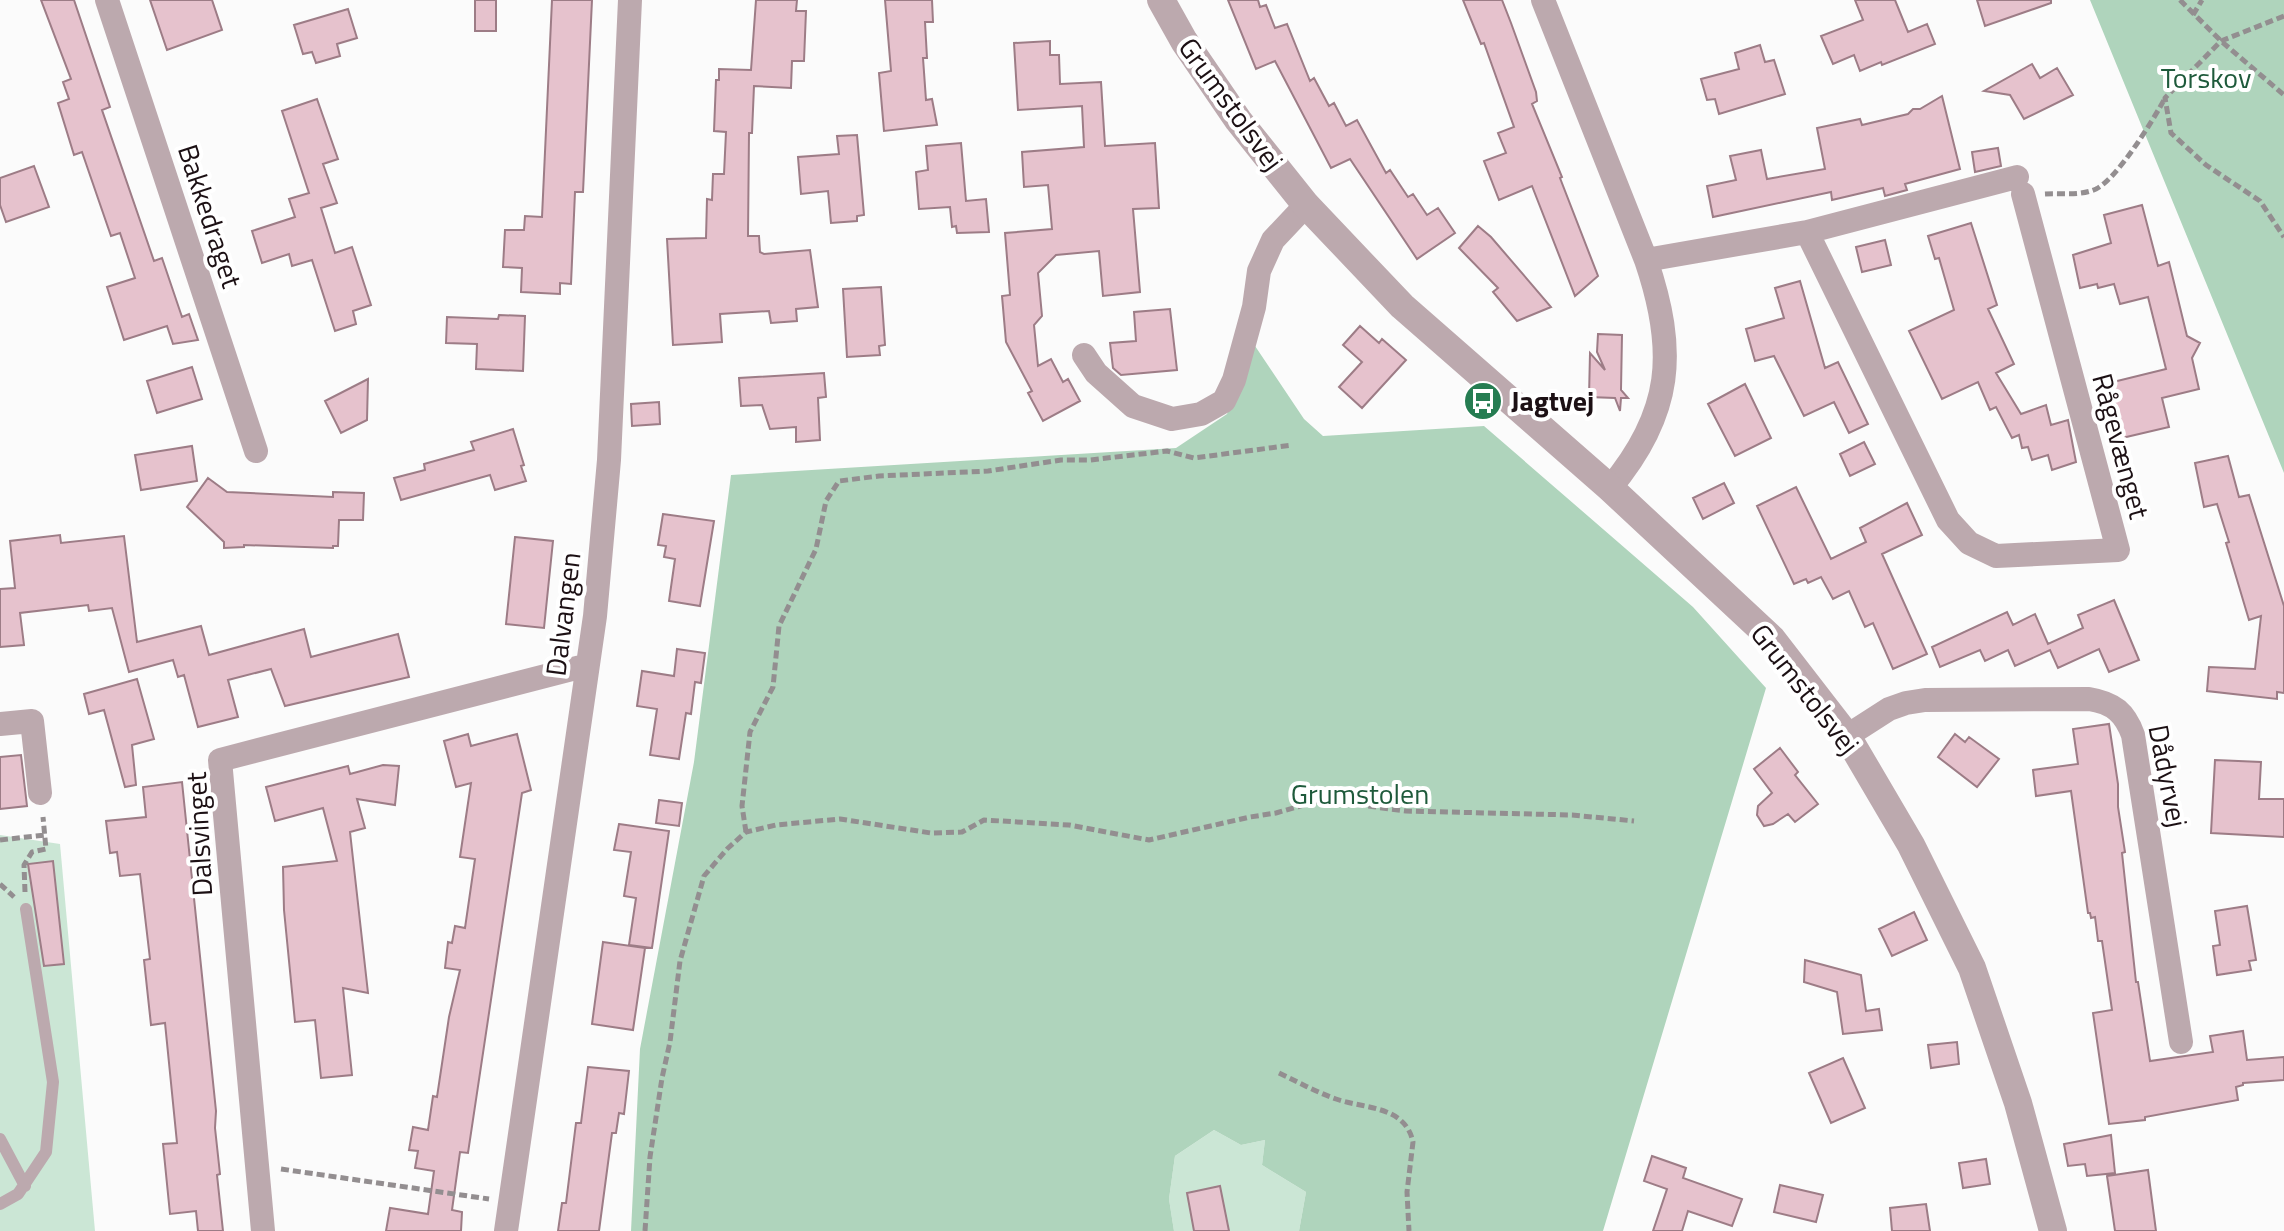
<svg xmlns="http://www.w3.org/2000/svg" width="2284" height="1231" viewBox="0 0 2284 1231" font-family="'Titillium Web',sans-serif">
<rect width="100%" height="100%" fill="#fbfbfb"/>
<path fill="#cbe6d5" d="M0,835L60,844L95,1231H0Z
M1214,1130L1241,1145L1265,1140L1262,1165L1306,1192L1299,1231H1174L1169,1199L1175,1156Z"/>
<path fill="#afd4bc" d="M2090,0H2284V473Z
M1253,343L1304,419L1323,436L1484,426L1693,607L1766,688L1603,1231H1299L1306,1192L1262,1165L1265,1140L1241,1145L1214,1130L1175,1156L1169,1199L1174,1231H631L640,1049L694,762L731,475L1176,448L1227,414Z"/>
<path fill="#e6c2cd" stroke="#9d7c86" stroke-width="2" d="M41,0H74L110,107L102,110L154,261L162,258L182,317L189,314L198,340L173,344L167,326L124,340L107,287L135,278L120,233L111,236L82,152L74,155L58,103L69,99L63,82L71,79Z
M150,0H212L222,30L167,50Z
M475,0H496V31H475Z
M552,0H592L583,192H575L571,284L560,283V294L521,292L522,268L503,267L505,230H524L525,216L542,217Z
M756,0H797L796,11H806L804,61H792L791,88L754,86L752,133H749L748,236H759L760,252L764,254L810,250L818,307L796,309L797,321L771,323L769,311L720,314L722,342L673,345L667,239L706,238L707,199L712,200L713,174H724L726,132L714,131L716,80H719V69L751,70Z
M885,0H932L933,22H925L927,58H923L926,100L932,99L937,125L884,131L879,73L891,71Z
M1228,0H1258L1260,7L1266,5L1275,28L1287,24L1310,81L1314,78L1329,106L1334,103L1346,126L1357,120L1386,173L1390,170L1408,197L1413,194L1427,215L1438,208L1455,233L1417,259L1350,159L1331,168L1275,61L1256,69Z
M1463,0H1502L1511,23L1536,92L1537,101L1532,104L1562,177L1560,178L1598,276L1575,296L1532,186L1499,200L1484,161L1506,153L1498,133L1514,127L1484,43L1481,44Z
M1855,0H1895L1908,32L1927,24L1935,44L1882,65L1881,62L1860,71L1854,55L1833,64L1821,36L1863,20Z
M1977,0H2051V3L1985,26Z
M348,9L357,38L337,44L340,56L316,63L312,52L303,54L294,25Z
M1050,41V55H1059L1060,84L1101,82L1105,146L1155,143L1159,208L1133,209L1140,292L1103,296L1099,251L1056,255L1038,273L1042,316L1034,325L1038,366L1051,359L1063,382L1068,379L1080,401L1043,421L1028,393L1032,391L1006,342L1002,296L1010,295L1005,233L1052,229L1048,185L1024,187L1022,152L1084,147L1082,106L1018,110L1014,43Z
M1760,45L1765,62L1774,60L1785,94L1719,114L1715,99L1707,100L1701,79L1739,69L1735,53Z
M2032,64L2040,78L2057,68L2073,95L2024,119L2010,95L1984,91Z
M1942,96L1960,169L1905,184L1907,190L1885,196L1883,188L1832,200L1831,192L1713,217L1707,186L1736,180L1730,156L1761,150L1767,179L1825,169L1817,128L1860,119L1862,125L1908,114L1913,109H1920Z
M317,99L338,159L323,164L337,203L321,208L335,253L352,247L371,305L353,311L356,324L335,331L312,260L292,266L289,254L262,263L252,231L295,217L289,199L309,193L282,111Z
M857,135L864,215L857,216V221L831,223L828,191L801,194L798,157L839,154L837,136Z
M961,143L966,201L986,199L989,232L957,233L956,226L952,227L950,207L919,209L916,172L928,170L926,146Z
M1998,148L2001,166L1975,172L1972,152Z
M34,166L49,207L6,222L0,205V178Z
M2142,205L2158,266L2169,262L2187,336L2200,343L2192,358L2199,389L2162,398L2169,427L2122,438L2109,383L2166,369L2148,297L2120,304L2114,284L2098,288L2097,284L2080,288L2073,255L2111,243L2104,215Z
M1971,223L1997,305L1988,309L2014,364L1996,373L2021,414L2046,405L2051,425L2068,420L2076,462L2052,470L2048,455L2032,460L2028,447L2022,448L2019,435L2012,438L1996,407L1990,410L1978,382L1942,399L1909,331L1954,310L1939,258L1935,259L1928,236Z
M1478,226L1491,237L1551,307L1517,321L1493,292L1498,288L1459,248Z
M1885,240L1891,265L1862,272L1856,247Z
M1800,281L1825,368L1838,362L1868,424L1849,433L1834,402L1804,416L1774,356L1755,361L1746,329L1784,318L1775,288Z
M881,287L885,345L879,346L880,355L847,357L843,289Z
M1170,309L1177,370L1121,375L1113,368L1110,343L1136,341L1134,312Z
M499,315L525,316L523,371L476,369L477,344L446,343L447,317L498,319Z
M1360,326L1379,343L1382,339L1406,360L1362,408L1339,387L1362,362L1343,345Z
M1598,334L1622,335L1621,390L1628,398H1621L1620,411L1615,398L1589,397L1590,353L1605,370L1597,352Z
M192,367L202,399L157,413L147,381Z
M824,373L826,397L818,398L820,440L796,442V427L770,429L762,405L741,406L739,378Z
M368,379L367,420L341,433L325,401Z
M1745,384L1771,438L1735,456L1708,404Z
M659,402L660,424L632,426L631,404Z
M513,429L524,465L521,466L526,481L495,490L490,475L401,500L394,478L425,470L424,464L474,450L471,442Z
M1864,442L1875,464L1850,476L1840,454Z
M192,446L197,481L141,490L135,455Z
M2228,456L2239,497L2249,495L2284,606V693L2277,692V699L2207,691L2209,667L2255,669L2261,616L2249,620L2226,543L2229,542L2217,504L2204,507L2195,463Z
M208,478L227,492L333,497V492L364,493L363,520H339L338,546H333V548L244,545V547L224,548V542L187,507Z
M1724,483L1734,503L1703,519L1693,498Z
M1796,487L1831,559L1866,542L1860,528L1907,503L1922,535L1882,554L1927,654L1893,669L1873,623L1865,627L1849,591L1833,599L1821,577L1808,583L1806,579L1794,584L1757,506Z
M663,514L714,521L700,606L669,601L675,559L664,557L666,546L658,545Z
M60,535L61,543L124,536L137,642L201,626L209,655L304,629L311,657L398,634L409,677L285,706L271,669L228,680L238,717L198,727L184,675L178,677L173,660L129,672L112,608L89,611L88,605L20,613L24,645L0,647V589L15,588L10,541Z
M515,537L553,541L544,628L506,624Z
M2114,600L2139,660L2109,672L2099,649L2058,668L2050,650L2015,666L2008,650L1985,661L1980,650L1940,667L1932,647L2007,612L2013,625L2035,614L2048,644L2083,628L2078,615Z
M677,649L705,653L701,683L695,682L691,714L686,713L679,759L650,755L657,709L637,706L642,671L674,676Z
M137,679L154,739L132,745L136,785L125,787L104,710L89,714L84,694Z
M2109,724L2118,784V807L2125,852L2122,853L2136,982H2138L2150,1061L2213,1052L2210,1036L2243,1031L2247,1060L2284,1057V1080L2243,1083V1085L2236,1087L2238,1100L2145,1117V1120L2109,1124L2093,1013L2112,1010L2102,941H2098L2095,917L2091,918L2090,913H2088L2071,791L2036,796L2033,770L2078,764L2073,729Z
M468,734L471,746L517,734L531,790L522,793L468,1153L460,1152L452,1210L462,1212L461,1231H386L390,1208L428,1214L434,1171L415,1168L418,1151L409,1150L413,1127L428,1130L433,1096L437,1097L449,1017L460,970L445,968L448,942L452,943L455,926L465,928L475,859L460,857L471,783L456,787L444,741Z
M1955,734L1965,742L1969,737L1999,759L1977,787L1938,757Z
M1780,748L1798,772L1795,775L1818,804L1795,822L1788,814L1773,824L1764,826L1757,815L1758,806L1772,793L1754,769Z
M21,755L27,806L0,809V757Z
M2215,760L2261,762L2259,799H2284V837L2211,833Z
M383,765L399,766L395,805L357,799L365,828L350,832L368,993L343,988L352,1075L321,1078L315,1020L295,1022L284,910L283,867L337,861L323,808L275,821L266,787L348,766L350,774Z
M182,782L216,1111L215,1128L220,1174L217,1175L223,1231H198L196,1211L170,1214L163,1144L177,1143L165,1023L151,1025L144,960L150,959L140,874L120,876L117,852L110,853L106,821L146,817L143,787Z
M659,800L682,803L679,826L656,823Z
M619,824L669,831L652,948L629,945L636,898L624,896L631,852L614,850Z
M53,861L64,964L44,966L28,864Z
M2247,906L2256,960L2249,961L2251,970L2217,975L2213,946L2220,945L2215,911Z
M1914,912L1927,940L1892,956L1879,929Z
M603,942L645,948L633,1030L592,1024Z
M1805,960L1861,975L1866,1011L1879,1009L1882,1030L1843,1034L1837,992L1804,982Z
M1957,1042L1959,1064L1931,1068L1928,1045Z
M1843,1058L1865,1108L1831,1123L1809,1073Z
M588,1067L629,1071L624,1114L619,1113L616,1133H612L599,1231H558L562,1203H566L576,1123H581Z
M2111,1135L2115,1173L2087,1176L2085,1164L2068,1166L2064,1144Z
M1652,1156L1686,1168L1683,1178L1742,1199L1732,1226L1688,1211L1682,1231H1653L1667,1189L1644,1181Z
M1986,1159L1990,1184L1963,1188L1959,1163Z
M2148,1170L2156,1231H2115L2107,1176Z
M1780,1185L1823,1195L1816,1222L1774,1212Z
M1220,1186L1229,1231H1194L1187,1193Z
M1926,1204L1930,1231H1892L1890,1208Z"/>
<g fill="none" stroke-linecap="round" stroke-linejoin="round">
<path stroke="#938e90" stroke-width="5" stroke-dasharray="8 4" stroke-linecap="butt" d="M2180,0L2221,41L2284,95
M2193,15L2202,0
M2284,16L2221,41L2165,98L2171,133L2206,165L2260,201L2284,237
M2045,194C2062,193 2080,196 2096,189C2117,179 2154,119 2165,98
M746,832L742,806L750,732L773,687L779,626L816,549L826,501L839,481L879,476L988,471L1061,460H1090L1167,451L1194,458L1292,445
M0,840L45,835
M0,884L14,897
M25,892L24,865L32,852L46,849L43,817
M1279,1073C1298,1082 1316,1092 1336,1099C1364,1109 1405,1105 1413,1142L1407,1192L1409,1231
M281,1169L489,1199
M645,1231L650,1157L662,1078L670,1042L680,961L704,876L727,849L746,832L776,825L840,819L931,833L962,832L984,820L1069,825L1149,840L1250,817L1276,813L1321,800L1406,811L1572,815L1634,821"/>
<path stroke="#bca9ae" stroke-width="12" d="M0,1139L25,1186
M0,1204L18,1194L46,1152L53,1082L26,909"/>
<path stroke="#bca9ae" stroke-width="24" d="M107,0L256,451
M1543,0L1646,260C1677,351 1673,413 1610,488
M1807,232L2017,177
M1646,260L1807,232L1948,520L1969,543L1996,556L2118,550L2023,194
M1084,355L1096,373L1133,406L1172,419L1201,414L1224,401L1234,380L1254,307L1259,271L1273,240L1306,205
M0,724L32,721L40,793
M1847,736L1889,709L1906,703L1925,700L2089,699C2114,703 2125,713 2133,735L2181,1042
M263,1231L220,760L588,665
M506,1231L595,616L609,460L630,0"/>
<path stroke="#bca9ae" stroke-width="28" d="M1161,0L1184,41L1238,120L1306,205L1402,306L1610,488L1772,639L1847,736L1911,845L1972,968L2018,1103L2053,1231"/>
</g>
<defs>
<symbol id="bus-disc" viewBox="-11 -11 22 22"><circle r="9.5" fill="#267d52" stroke="#fff"/><path d="M-5-6H5V4H4V6H2V4H-2V6H-4V4H-5ZM-3.5-4V0h7V-4ZM-3.5 1.2v1.5H-2V1.2ZM2 1.2v1.5H3.5V1.2Z" fill="#fff"/></symbol>
</defs>
<g fill-rule="evenodd">
<use href="#bus-disc" x="1461" y="379" width="44" height="44"/>
</g>
<g text-anchor="middle" stroke-width="8" stroke-linejoin="round" paint-order="stroke">
<g font-size="28" fill="#1e5a3b" stroke="#fff">
<text x="2206" y="88">Torskov</text>
<text x="1360" y="804">Grumstolen</text>
</g>
<g font-size="28" fill="#1c1014" stroke="#fff">
<text transform="translate(1231 104) rotate(54)" y="10">Grumstolsvej</text>
<text transform="translate(210 216) rotate(72)" y="10">Bakkedraget</text>
<text transform="translate(2121 446) rotate(75)" y="10">Rågevænget</text>
<text transform="translate(563 614) rotate(-83)" y="10">Dalvangen</text>
<text transform="translate(1805 689) rotate(52)" y="10">Grumstolsvej</text>
<text transform="translate(2168 776) rotate(79)" y="10">Dådyrvej</text>
<text transform="translate(199 834) rotate(-93)" y="10">Dalsvinget</text>
</g>
<g font-size="28" font-weight="bold" fill="#1c1014" stroke="#fff" text-anchor="start">
<text x="1511" y="411">Jagtvej</text>
</g>
</g>
</svg>
